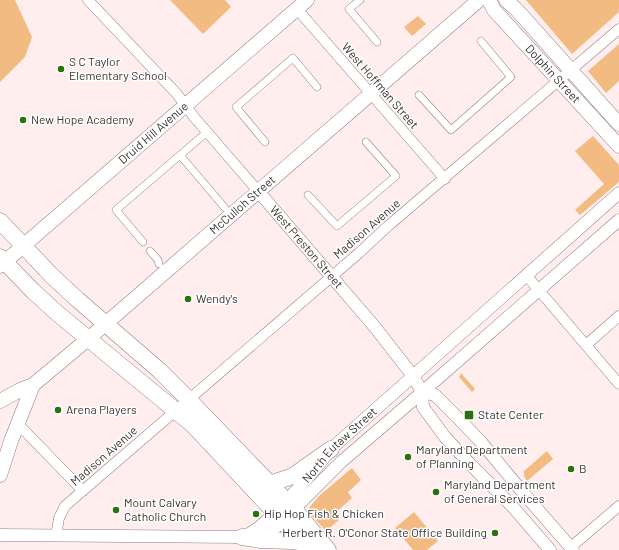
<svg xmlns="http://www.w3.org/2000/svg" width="619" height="550" viewBox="0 0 619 550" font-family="Barlow,sans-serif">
<rect width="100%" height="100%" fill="#ffeeed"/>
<path fill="#f2bb81" d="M0,0H15L32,37L25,57L0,82Z
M170,0H225L231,7L203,34Z
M526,0H619V12L572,54Z
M418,16L426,24L412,36L404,27Z
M619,44V81L606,93L588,71Z
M593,136L619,165V182L580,215L575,210L604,184L575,151Z
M461,373L475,389L472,392L459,377Z
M547,451L553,459L527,481L524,476V471Z
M352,468L361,480L348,492L352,498L334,514L339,520L326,531L310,514L309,508L319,496Z
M414,512L438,541L427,550H413L395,528Z"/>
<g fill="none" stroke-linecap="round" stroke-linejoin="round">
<defs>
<path id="pedestrian" d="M360,0L349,9L377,42
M419,95L451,130L511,77L481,41
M265,142L236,107L293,58L317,87
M180,155L225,208
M308,195L337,226L396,176L366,142
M143,242L116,210L207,132
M150,251L158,260L159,264"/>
<path id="minor" d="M88,0L177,94L194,117L258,191
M297,9L445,179
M526,275L619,384
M586,345L619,316
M18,424L83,491
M56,536L59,518L65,506L359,253L388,226L619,29
M571,547L619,506"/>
<g id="tertiary">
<path id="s1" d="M258,191L374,326L413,376L422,392L423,407L445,437L470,464L512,506L550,550"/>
<path d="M422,392L435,395L460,420L481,442L525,495L573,550"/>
<path id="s2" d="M0,535L242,537C256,532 265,522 276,512C296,492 314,471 331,449L619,193"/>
<path d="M261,540L270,533L341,462L412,401L619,220"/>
</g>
<g id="secondary">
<path id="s3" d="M489,0L494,10L619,146"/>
<path d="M506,0L517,10L619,124"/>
<path id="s4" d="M0,266L307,0"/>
<path id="s5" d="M0,401L20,390L33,385L88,339L479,0"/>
<path d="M0,475L11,441L33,385"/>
</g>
<path id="primary" d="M0,221L52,276L78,300L160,371L189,400L294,509L328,550
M0,257L33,291L57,313L193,425L310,550
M269,484L293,476L331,449
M242,537L261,540L292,541L305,543"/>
</defs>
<use href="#pedestrian" stroke="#8f7d7c" stroke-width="8"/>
<use href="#minor" stroke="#8f7d7c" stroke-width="11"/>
<use href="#tertiary" stroke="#8f7d7c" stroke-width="13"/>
<use href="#secondary" stroke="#8f7d7c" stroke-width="15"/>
<use href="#primary" stroke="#8f7d7c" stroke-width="17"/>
<use href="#pedestrian" stroke="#fff" stroke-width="7"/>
<use href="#minor" stroke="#fff" stroke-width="10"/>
<use href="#tertiary" stroke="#fff" stroke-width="12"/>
<use href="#secondary" stroke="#fff" stroke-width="14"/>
<use href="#primary" stroke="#fff" stroke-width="16"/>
</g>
<g fill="#2b7110" stroke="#fff" stroke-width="1.5">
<circle cx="61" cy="69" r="4"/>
<circle cx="23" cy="120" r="4"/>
<circle cx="188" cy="299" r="4"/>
<circle cx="58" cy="410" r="4"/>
<rect x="464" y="410" width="10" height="10" rx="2"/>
<circle cx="408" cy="457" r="4"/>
<circle cx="571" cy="469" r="4"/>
<circle cx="436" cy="492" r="4"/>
<circle cx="116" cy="510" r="4"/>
<circle cx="256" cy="514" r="4"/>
<circle cx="495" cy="533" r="4"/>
</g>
<g text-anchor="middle" stroke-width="3" stroke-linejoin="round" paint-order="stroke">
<g font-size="12" fill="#3b3333" stroke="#fff" text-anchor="start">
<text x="69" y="66">S C Taylor<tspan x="69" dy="14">Elementary School</tspan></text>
<text x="31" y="124">New Hope Academy</text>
<text x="196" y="303">Wendy's</text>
<text x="66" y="414">Arena Players</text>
<text x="478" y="419">State Center</text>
<text x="416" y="454">Maryland Department<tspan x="416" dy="14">of Planning</tspan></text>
<text x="579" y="473">B</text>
<text x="444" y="489">Maryland Department<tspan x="444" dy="14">of General Services</tspan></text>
<text x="124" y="507">Mount Calvary<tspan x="124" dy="14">Catholic Church</tspan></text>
<text x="264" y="518">Hip Hop Fish &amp; Chicken</text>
<text x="487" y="537" text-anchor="end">Herbert R. O'Conor State Office Building</text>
</g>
<g font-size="12" fill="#3b3333" stroke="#fff">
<text dy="4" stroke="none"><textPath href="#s3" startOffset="98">Dolphin Street</textPath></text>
<text transform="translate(380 86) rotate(49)" y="4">West Hoffman Street</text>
<text dy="4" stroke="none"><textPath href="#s4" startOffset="203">Druid Hill Avenue</textPath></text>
<text dy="4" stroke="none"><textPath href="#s5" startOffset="313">McCulloh Street</textPath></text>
<text transform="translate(367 229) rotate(-41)" y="4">Madison Avenue</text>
<text dy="4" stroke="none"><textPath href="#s1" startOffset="74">West Preston Street</textPath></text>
<text dy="4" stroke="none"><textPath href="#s2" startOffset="377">North Eutaw Street</textPath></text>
<text transform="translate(104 456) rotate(-41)" y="4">Madison Avenue</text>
</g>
</g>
</svg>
